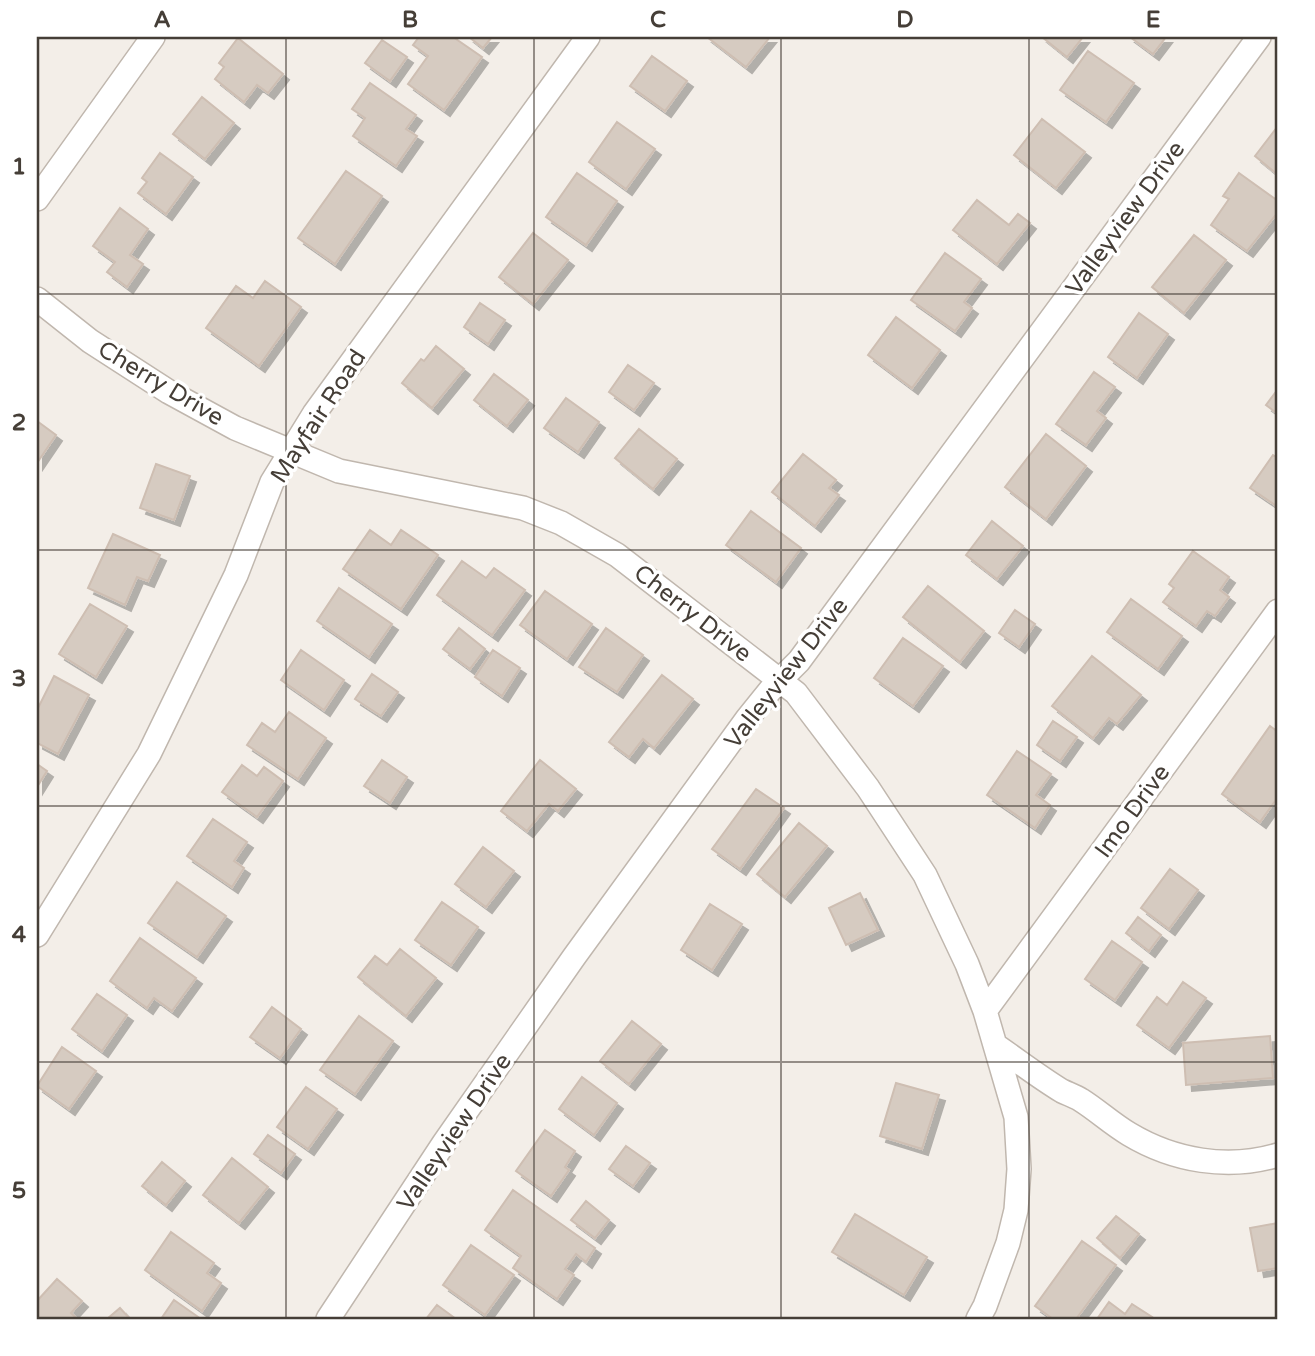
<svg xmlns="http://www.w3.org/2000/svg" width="1315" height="1356" viewBox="0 0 1315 1356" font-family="'Varela Round',sans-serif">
<defs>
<filter id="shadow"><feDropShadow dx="6" dy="6" stdDeviation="0" flood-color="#0004"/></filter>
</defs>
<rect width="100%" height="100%" fill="#f3eee8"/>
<path fill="#d6cbc1" stroke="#cebeb2" stroke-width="2" filter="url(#shadow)" d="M419,37H453L482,57L444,110L408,84L428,56L413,45Z
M469,37H492L483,48Z
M707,37H770L746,67Z
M1042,37H1083L1067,57Z
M1130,37H1166L1153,54Z
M238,38L283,74L268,93L257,85L244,102L215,79L224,67L219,63Z
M382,40L407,57L390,81L365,63Z
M1088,51L1134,83L1106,122L1060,90Z
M652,56L687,81L665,111L630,86Z
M370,83L416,115L406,129L417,136L396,166L353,136L365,118L352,109Z
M202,97L234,123L205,159L173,134Z
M1042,119L1085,152L1056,188L1014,155Z
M617,122L655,149L626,189L589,162Z
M1278,126V175L1255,156Z
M160,153L193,177L166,214L138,193L147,182L142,178Z
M346,171L382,196L335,264L298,238Z
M577,173L617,201L586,245L546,217Z
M1239,173L1278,201V212L1247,251L1211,225L1229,199L1223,196Z
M977,200L1009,225L1018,214L1030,223L997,264L953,230Z
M120,208L148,229L130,255L143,264L127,287L107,272L115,262L93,246Z
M533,233L568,260L533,304L499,277Z
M1194,235L1226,260L1184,313L1152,287Z
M945,253L981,279L964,302L972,308L955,331L911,300Z
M265,281L301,307L259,366L206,328L236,286L253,298Z
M480,303L505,320L488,344L464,327Z
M1139,313L1168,334L1137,378L1108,357Z
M896,317L940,350L912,388L868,355Z
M436,346L464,369L432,408L402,383L421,359L424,361Z
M628,365L654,383L634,410L609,392Z
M1094,372L1115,387L1097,411L1106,418L1086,445L1056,424Z
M494,374L528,400L507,426L474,400Z
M1278,389V414L1266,405Z
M566,398L599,422L578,452L544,428Z
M37,421L56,435L37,463Z
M639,429L677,459L653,489L615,458Z
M1046,434L1086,466L1046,519L1005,487Z
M803,454L836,480L829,488L839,495L815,526L772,492Z
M1273,455L1278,458V507L1250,488Z
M156,464L190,476L174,520L140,508Z
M751,511L801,548L776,582L726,545Z
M992,521L1023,546L997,579L966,555Z
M370,530L391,545L401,530L438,555L401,609L343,569Z
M113,534L160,555L148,581L137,577L125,605L88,588Z
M1193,551L1229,577L1220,590L1229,597L1215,616L1207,611L1196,626L1163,602L1174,588L1169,584Z
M462,561L486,578L494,568L525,590L492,635L437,595Z
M928,586L984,631L960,662L903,617Z
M339,588L392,624L369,657L317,621Z
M545,591L592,624L567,659L520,625Z
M1131,599L1182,636L1158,669L1107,632Z
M90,604L127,626L96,677L59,654Z
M1015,610L1035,624L1019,647L999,633Z
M459,628L485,649L470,669L443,649Z
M606,628L643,655L617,692L579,667Z
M903,638L943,666L913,706L874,678Z
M301,650L344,680L324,710L281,680Z
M493,650L520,668L502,696L475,677Z
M1092,656L1141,695L1117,724L1109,718L1093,738L1052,706Z
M372,674L398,692L381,716L355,699Z
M662,675L693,699L654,748L643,739L629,757L609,742Z
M54,676L89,695L58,754L37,743V710Z
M289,712L326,738L298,779L247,745L262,723L275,732Z
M1053,721L1077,737L1060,761L1037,745Z
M1270,726L1278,732V797L1260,822L1222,794Z
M1017,751L1051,774L1036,795L1050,805L1035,828L987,795Z
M382,760L407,777L390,803L364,786Z
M540,760L576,789L558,811L549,804L527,831L501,811Z
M37,764L47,771L37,787Z
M242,765L257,776L264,767L283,781L257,817L222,792Z
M756,789L784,808L740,869L712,849Z
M213,819L247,842L234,861L244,868L232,887L187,856Z
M799,823L827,846L785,897L757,874Z
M483,847L514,871L486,907L455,884Z
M1170,869L1198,890L1169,929L1141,908Z
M177,882L226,916L197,957L148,923Z
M860,893L878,930L846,945L829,908Z
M442,902L478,927L451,965L415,940Z
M710,904L742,924L712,970L681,950Z
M1138,917L1161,935L1149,951L1126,933Z
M140,938L196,978L172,1011L154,998L147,1008L110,981Z
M1112,941L1142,962L1115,1000L1085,979Z
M400,949L436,978L406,1016L358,977L375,956L387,965Z
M1183,982L1206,998L1169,1048L1137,1025L1157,997L1167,1005Z
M97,994L127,1015L102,1051L72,1029Z
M272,1007L301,1029L280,1058L250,1037Z
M359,1016L393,1041L355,1094L320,1070Z
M632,1021L661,1044L629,1084L600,1061Z
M1270,1036L1273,1078L1186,1085L1183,1043Z
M62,1047L96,1071L69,1109L37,1086Z
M582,1077L617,1103L594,1135L559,1109Z
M896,1083L939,1095L922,1149L880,1136Z
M306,1087L337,1109L308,1149L277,1127Z
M545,1130L575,1151L565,1167L569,1170L551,1196L516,1171Z
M268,1135L295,1154L281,1173L254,1154Z
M626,1146L650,1163L633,1186L609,1169Z
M232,1158L268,1187L239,1223L203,1195Z
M162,1162L185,1181L166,1205L142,1186Z
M513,1190L595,1248L586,1262L576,1254L565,1269L574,1275L557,1299L513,1268L521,1256L485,1230Z
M586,1201L609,1220L595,1238L571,1220Z
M855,1214L927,1257L904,1295L832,1252Z
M1116,1216L1139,1234L1120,1258L1097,1238Z
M1278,1223V1268L1258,1271L1250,1228Z
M171,1232L214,1263L207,1273L221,1283L202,1311L145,1270Z
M1082,1241L1116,1265L1076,1319H1053L1035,1306Z
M471,1245L514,1275L485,1315L443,1285Z
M57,1279L82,1301L71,1313L77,1319H37V1301Z
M174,1300L201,1319H161Z
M1109,1302L1125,1314L1132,1304L1152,1317L1150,1319H1097Z
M437,1305L456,1319H426Z
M120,1308L130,1319H107Z"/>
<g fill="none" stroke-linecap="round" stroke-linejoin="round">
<defs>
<path id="street" d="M37,199L153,37
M37,299L90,341L169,392L235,428L339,471L523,508L561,523L617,555L796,693L868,788L925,875L967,964L985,1011L1016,1117L1019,1169L1016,1210L1008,1243L985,1306L978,1319
M37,935L149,754L236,575L272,482L314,414L588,37
M985,1011L1278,611
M995,1045C1017,1060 1039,1077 1062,1091C1068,1094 1075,1096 1081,1100C1097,1110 1112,1124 1129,1134C1174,1161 1228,1170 1278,1155
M328,1319L444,1143L574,957L747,719L772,688L799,661L1259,37"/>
</defs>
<use href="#street" stroke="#c0b7ae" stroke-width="26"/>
<use href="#street" stroke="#fff" stroke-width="23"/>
</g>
<path fill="none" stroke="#453e37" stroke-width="2" stroke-opacity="0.55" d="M286,37V1319M534,37V1319M781,37V1319M1029,37V1319M37,294H1278M37,550H1278M37,806H1278M37,1062H1278"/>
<g text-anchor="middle" stroke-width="7" stroke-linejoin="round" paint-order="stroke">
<g font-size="24" fill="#453e37" stroke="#fff">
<text transform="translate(1125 218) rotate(-54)" y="8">Valleyview Drive</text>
<text transform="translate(161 383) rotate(31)" y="8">Cherry Drive</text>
<text transform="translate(318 416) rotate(-57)" y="8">Mayfair Road</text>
<text transform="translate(693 613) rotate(38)" y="8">Cherry Drive</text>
<text transform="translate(786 673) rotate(-52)" y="8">Valleyview Drive</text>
<text transform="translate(1132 811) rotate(-54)" y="8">Imo Drive</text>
<text transform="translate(454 1132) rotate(-56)" y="8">Valleyview Drive</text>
</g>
</g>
<rect width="1315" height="1356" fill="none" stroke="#ffffff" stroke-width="77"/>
<rect x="38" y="38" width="1238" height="1280" fill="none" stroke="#453e37" stroke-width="2.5"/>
<g font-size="23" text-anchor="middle" font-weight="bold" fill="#453e37">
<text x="162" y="27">A</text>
<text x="410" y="27">B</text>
<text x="658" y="27">C</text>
<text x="905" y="27">D</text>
<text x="1153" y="27">E</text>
<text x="19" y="174">1</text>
<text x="19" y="430">2</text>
<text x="19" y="686">3</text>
<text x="19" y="942">4</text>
<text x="19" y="1198">5</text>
</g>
</svg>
